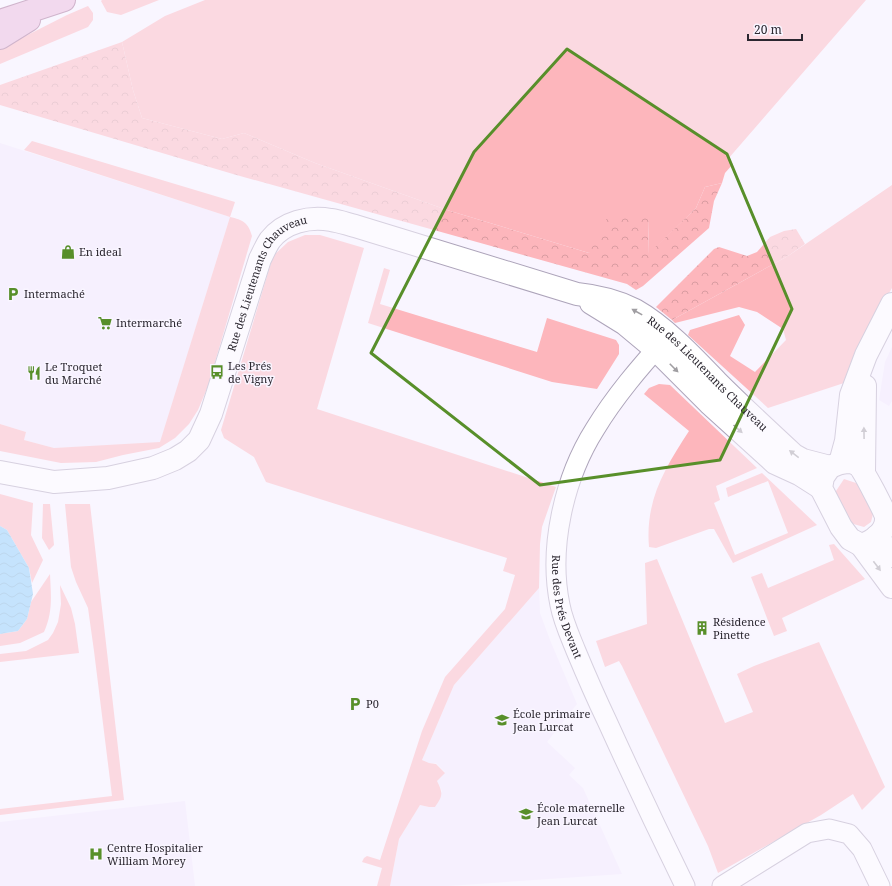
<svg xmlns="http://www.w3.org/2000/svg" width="892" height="886" viewBox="0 0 892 886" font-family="'Noto Serif',serif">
<defs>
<pattern id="forest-crowns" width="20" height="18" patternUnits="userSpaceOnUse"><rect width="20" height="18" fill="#fdb6bc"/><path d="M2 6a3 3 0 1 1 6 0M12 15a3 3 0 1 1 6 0" fill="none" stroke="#d99ca2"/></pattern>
<pattern id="water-waves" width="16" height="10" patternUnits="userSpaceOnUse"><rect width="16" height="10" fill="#85cdfa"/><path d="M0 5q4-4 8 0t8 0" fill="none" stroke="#73b0d7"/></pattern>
</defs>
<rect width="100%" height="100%" fill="#f9f5ff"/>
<path fill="#f1e9fc" d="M0,143L230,217L160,443L54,448L24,440L26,432L0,424Z
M892,347V401L889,406L879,400L885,362Z
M539,588L540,613L550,640L577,704L547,742L575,768L569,775L583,788L622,874L448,886H390L399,839L420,805L429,807L442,791L437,781L445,772L436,763H429L422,760L454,685Z
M185,801L195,886H0V822Z"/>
<path fill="#fdb6bc" d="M102,0H159L121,15L107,12L101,1Z
M205,0H866L728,159L733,164L725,173L722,183L705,187L696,208L648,255L649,218L589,253L447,210L315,163L244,133L222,139L142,118L133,90L122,42L165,16Z
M88,6L93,13V20L88,27L0,64V49L67,15Z
M32,141L235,202L230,217C243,220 248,222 252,236L208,386L198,410L189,424L175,438L159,448L123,455L96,462L61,463L0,451V424L26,432L24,440L54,448L160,442L230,217L24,150Z
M892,185V288L855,351L847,382L768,408L688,335L690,330L739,315L745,325L730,356L755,372L786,340L783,329L757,312L739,307L675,323L672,320L788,256Z
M305,235H320L364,248L317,409L556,487L542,527L540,544L539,588L454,685L422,760L429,763L436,764L445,773L437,781C443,793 443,796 435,807H429L420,805L399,839L390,886H377L382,868L362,862L364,858L367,856L380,860L422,731L445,677L505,609L515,575L503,571L507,558L266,482L254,457L224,438L221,430L273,256L288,242Z
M384,268L390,270L380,304L537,352L547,318L616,340L619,345V354L597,389L552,382L368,323Z
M659,384L670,385L757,468L716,486L720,500L714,503L735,555L788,533L768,481L728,497L726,488L762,473L817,525L733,563L714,529H709L656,548L649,547C645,500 665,468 689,431L644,394L649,388Z
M844,479L856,483L862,486L872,506L873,514L871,522L864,527L850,523L834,494Z
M0,494L33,503L31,535L43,560L32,583L29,568L7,530L0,526Z
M43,504H50L54,545L49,550L42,538Z
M65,504H90L124,800L0,815V809L112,796L94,651L88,608L76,582L71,567Z
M834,544L865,579L782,618L787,631L774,636L751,577L762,573L768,588L834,560L829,545Z
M657,559L725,723L753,712L737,674L754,666L819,642L885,787L862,810L853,794L821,815L718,873L708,846L622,666L619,661L605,667L596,641L647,624L645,563Z
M50,574C51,596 53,612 44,632L20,643L0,646V634L18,631L27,619L31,602Z
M60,585L71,608L75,624L79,653L0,662V654L26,651L48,640L53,633L58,622L61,604Z"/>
<path fill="url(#forest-crowns)" d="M122,42L133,90L142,118L222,139L244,133L315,163L447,210L589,253L607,218L631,214L649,218L648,254L696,208L705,187L722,183L714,201L709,228L643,286L636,290L627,284L233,174L0,105V85Z
M796,229L805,244L788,256L672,320L656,307L714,249L719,247L747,256L757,252L770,237L784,231Z"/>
<path fill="url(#water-waves)" d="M0,526L7,530L29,568L33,594L27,619L18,631L0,634Z"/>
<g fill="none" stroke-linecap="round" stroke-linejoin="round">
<defs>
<g id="minor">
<path id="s1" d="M666,338C640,367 615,396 595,429C564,478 548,548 560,605C563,621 570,636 576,651C586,675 596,698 607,721C632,776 658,831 685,886"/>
<path d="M722,886L807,833L829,829L849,834L862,849L880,886"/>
</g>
<g id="tertiary">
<path d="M591,303L625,324L655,349L709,403L775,463L799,474L821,488"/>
<path d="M847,462C851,462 855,463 858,465C863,469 885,512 886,517C887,532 873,541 861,545L850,539L841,527L821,488L823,477L830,467L840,463Z"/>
<path d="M840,463L846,441L851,395L866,355L892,304"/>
<path id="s2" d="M0,472L54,482L108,478L153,468L175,459L188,451L199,440L211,414L260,259C263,253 266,246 270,240C284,222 309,216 331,220C339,221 347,224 355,226L577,294C597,296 617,301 635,310C665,327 693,357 717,382C742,407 768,431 794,455L803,460L830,467"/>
<path d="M864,472L865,386"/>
<path d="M877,536L892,556"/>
<path d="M861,545L892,587"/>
</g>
<path id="primary" d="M0,21L64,0
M0,38L29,20"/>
</defs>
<use href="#minor" stroke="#ada4ba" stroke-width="21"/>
<use href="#tertiary" stroke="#ada4ba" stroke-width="24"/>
<use href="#primary" stroke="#9d658e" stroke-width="24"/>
<use href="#minor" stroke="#fff" stroke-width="19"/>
<use href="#tertiary" stroke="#fff" stroke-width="22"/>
<use href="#primary" stroke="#e9b7da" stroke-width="22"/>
</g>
<defs><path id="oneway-solid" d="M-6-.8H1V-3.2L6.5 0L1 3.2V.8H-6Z"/></defs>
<g fill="#a09ea2">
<use href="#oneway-solid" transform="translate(637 312) rotate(-151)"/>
<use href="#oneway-solid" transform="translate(674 368) rotate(45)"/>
<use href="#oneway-solid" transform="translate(738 429) rotate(42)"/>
<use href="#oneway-solid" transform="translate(864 433) rotate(-91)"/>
<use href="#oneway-solid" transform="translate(794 454) rotate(-142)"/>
<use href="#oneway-solid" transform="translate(877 566) rotate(53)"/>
</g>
<path d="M0 0H892V886H0ZM567,49L727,154L792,309L720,460L540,485L371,353L474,152Z" fill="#f9f5ff" fill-opacity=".55" fill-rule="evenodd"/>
<path fill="none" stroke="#588f2a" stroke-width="3" stroke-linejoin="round" d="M567,49L727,154L792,309L720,460L540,485L371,353L474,152Z"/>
<defs>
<symbol id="shop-bare" viewBox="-9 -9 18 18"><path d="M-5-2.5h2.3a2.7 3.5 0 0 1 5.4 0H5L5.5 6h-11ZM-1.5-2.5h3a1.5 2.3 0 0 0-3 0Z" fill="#588f2a" stroke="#f9f5ff" stroke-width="2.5" paint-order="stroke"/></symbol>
<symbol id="parking-bare" viewBox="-9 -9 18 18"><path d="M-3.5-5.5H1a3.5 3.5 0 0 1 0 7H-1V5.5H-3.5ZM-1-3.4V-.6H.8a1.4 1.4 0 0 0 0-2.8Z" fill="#588f2a" stroke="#f9f5ff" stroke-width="2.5" paint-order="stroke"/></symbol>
<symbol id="supermarket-bare" viewBox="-9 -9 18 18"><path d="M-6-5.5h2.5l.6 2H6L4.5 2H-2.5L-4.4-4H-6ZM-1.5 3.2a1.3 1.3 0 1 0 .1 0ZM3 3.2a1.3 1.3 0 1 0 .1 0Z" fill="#588f2a" stroke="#f9f5ff" stroke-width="2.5" paint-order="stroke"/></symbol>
<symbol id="bus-bare" viewBox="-9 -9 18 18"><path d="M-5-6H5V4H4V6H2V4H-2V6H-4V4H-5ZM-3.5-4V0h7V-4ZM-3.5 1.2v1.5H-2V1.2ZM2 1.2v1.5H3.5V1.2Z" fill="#588f2a" stroke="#f9f5ff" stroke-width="2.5" paint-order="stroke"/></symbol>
<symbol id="restaurant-bare" viewBox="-9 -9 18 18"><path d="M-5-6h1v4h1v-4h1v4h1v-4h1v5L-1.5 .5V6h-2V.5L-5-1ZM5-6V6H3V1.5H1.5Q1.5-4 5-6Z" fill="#588f2a" stroke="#f9f5ff" stroke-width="2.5" paint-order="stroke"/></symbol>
<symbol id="building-bare" viewBox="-9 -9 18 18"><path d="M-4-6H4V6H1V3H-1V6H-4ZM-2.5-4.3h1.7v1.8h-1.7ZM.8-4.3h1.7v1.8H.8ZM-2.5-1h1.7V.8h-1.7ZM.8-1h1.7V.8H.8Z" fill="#588f2a" stroke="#f9f5ff" stroke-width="2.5" paint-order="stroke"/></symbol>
<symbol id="school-bare" viewBox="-9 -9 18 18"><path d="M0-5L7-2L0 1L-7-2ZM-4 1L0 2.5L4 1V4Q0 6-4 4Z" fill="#588f2a" stroke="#f9f5ff" stroke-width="2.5" paint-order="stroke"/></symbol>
<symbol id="hospital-bare" viewBox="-9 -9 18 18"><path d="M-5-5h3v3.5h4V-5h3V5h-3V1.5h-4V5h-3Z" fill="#588f2a" stroke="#f9f5ff" stroke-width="2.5" paint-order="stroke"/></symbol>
</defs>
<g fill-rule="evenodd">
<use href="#shop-bare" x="58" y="242" width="20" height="20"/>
<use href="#parking-bare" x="3" y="284" width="20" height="20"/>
<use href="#supermarket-bare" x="95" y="313" width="20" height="20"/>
<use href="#bus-bare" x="207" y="362" width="20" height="20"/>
<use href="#restaurant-bare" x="24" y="363" width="20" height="20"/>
<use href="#building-bare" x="692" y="618" width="20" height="20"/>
<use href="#parking-bare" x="345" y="694" width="20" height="20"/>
<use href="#school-bare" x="492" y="710" width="20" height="20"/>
<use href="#school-bare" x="516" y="804" width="20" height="20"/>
<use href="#hospital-bare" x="86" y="844" width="20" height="20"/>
</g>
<g text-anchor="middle" stroke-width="3" stroke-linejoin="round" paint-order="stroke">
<g font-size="11" fill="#2b2730" stroke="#f9f5ff" text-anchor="start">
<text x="79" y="256">En ideal</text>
<text x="24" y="298">Intermaché</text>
<text x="116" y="327">Intermarché</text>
<text x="228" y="370">Les Prés<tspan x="228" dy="13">de Vigny</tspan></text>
<text x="45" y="371">Le Troquet<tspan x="45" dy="13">du Marché</tspan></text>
<text x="713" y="626">Résidence<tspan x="713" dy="13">Pinette</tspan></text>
<text x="366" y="708">P0</text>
<text x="513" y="718">École primaire<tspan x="513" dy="13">Jean Lurcat</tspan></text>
<text x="537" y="812">École maternelle<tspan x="537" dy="13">Jean Lurcat</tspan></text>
<text x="107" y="852">Centre Hospitalier<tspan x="107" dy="13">William Morey</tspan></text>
</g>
<g font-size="11" fill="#2b2730" stroke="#f9f5ff">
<text dy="4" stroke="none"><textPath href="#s2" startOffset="385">Rue des Lieutenants Chauveau</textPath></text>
<text dy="4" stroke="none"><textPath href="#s2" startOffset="904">Rue des Lieutenants Chauveau</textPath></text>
<text dy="4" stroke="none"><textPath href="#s1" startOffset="302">Rue des Prés Devant</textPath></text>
</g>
</g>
<path d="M748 34v6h54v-6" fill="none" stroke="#2b2730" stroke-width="2"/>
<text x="754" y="34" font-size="12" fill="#2b2730" stroke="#f9f5ff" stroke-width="3" paint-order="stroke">20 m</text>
</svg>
